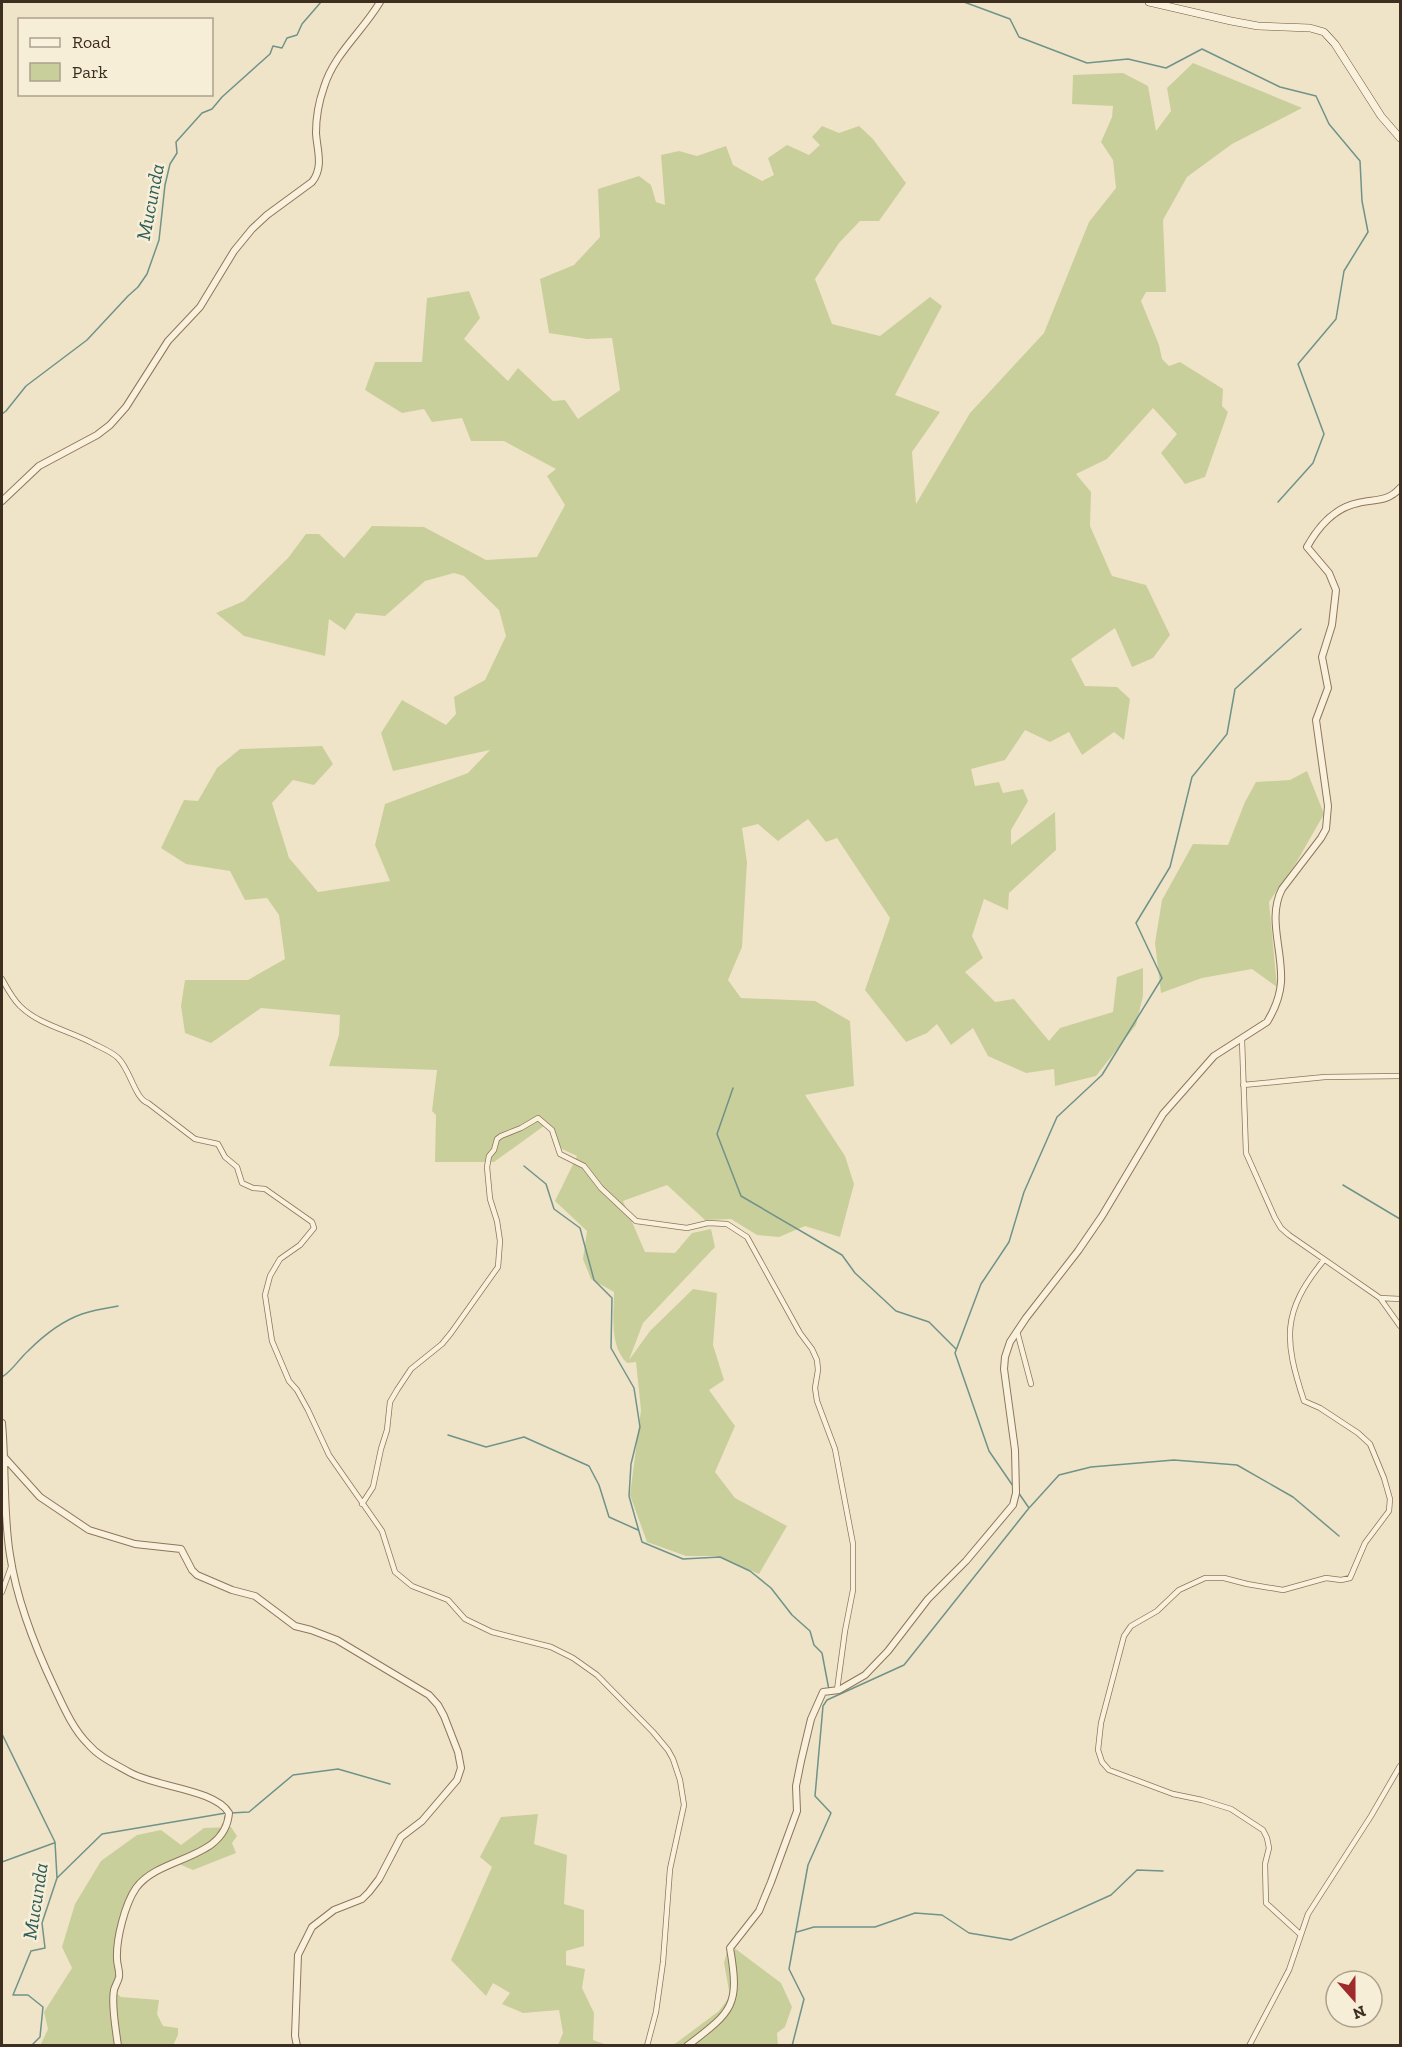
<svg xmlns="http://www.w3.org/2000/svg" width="1402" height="2047" viewBox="0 0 1402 2047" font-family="'Zilla Slab',serif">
<rect width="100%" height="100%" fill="#f0e4c8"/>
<path fill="#c9cf9b" d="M1193,63L1302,108L1232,144L1187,177L1163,220L1166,292H1146L1141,301L1159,345L1162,359L1169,366L1180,362L1223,389L1222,406L1228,412L1205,477L1185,484L1161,453L1177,434L1153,408L1107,459L1076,474L1091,492L1090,526L1112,576L1146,585L1170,635L1153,658L1132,667L1115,628L1071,659L1085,686L1117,687L1130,699L1124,740L1114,732L1082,755L1069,732L1050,742L1025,730L1005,760L971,769L975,786L999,782L1003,793L1023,789L1028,801L1011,830V845L1055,812L1056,850L1009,893L1008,910L984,899L972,936L983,958L965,972L995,1002L1014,999L1049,1041L1060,1028L1113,1012L1117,977L1143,968V996L1136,1025L1096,1076L1055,1086L1054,1069L1026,1073L988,1056L973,1028L951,1045L937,1024L927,1033L906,1042L865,990L890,918L837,838L826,842L808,819L778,841L758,824L742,828L747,862L742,947L728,980L741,998L815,1001L850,1021L854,1086L805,1095L845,1156L854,1184L840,1237L805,1226L779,1237L757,1235L731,1219L705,1220L667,1185L623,1201L645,1252L675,1253L692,1233L711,1229L715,1247L643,1323L629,1360L650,1331L693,1289L717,1293L713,1345L724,1380L709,1390L735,1426L715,1472L735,1498L787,1526L759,1574L716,1556H686L647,1542L630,1495L641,1410L636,1362L627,1363C609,1346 614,1315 614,1292L591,1279L583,1259L587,1231L555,1201L577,1156L562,1149L548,1123L494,1162H435L436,1115L432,1111L437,1070L329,1066L339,1035L340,1015L261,1008L211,1043L185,1033L181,1006L185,980H248L285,959L279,915L267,898L245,900L230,871L186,864L161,848L184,800L198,801L217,768L240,749L322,746L333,764L314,785L293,780L272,803L289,858L318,892L390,881L375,845L385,804L468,773L490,750L393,771L381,733L402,700L446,725L456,714L454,697L485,680L506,636L499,610L464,576L454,573L425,581L385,616L356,613L345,630L329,619L325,656L244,636L216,613L244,601L288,558L306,534H319L344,558L372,526L424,527L486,560L537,557L565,505L547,476L556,469L504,441H471L462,418L432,422L424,409L402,413L365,390L375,362H422L427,298L469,291L480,318L464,339L508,381L518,368L553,401L565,400L578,419L620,390L612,338L587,339L549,333L540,279L574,265L600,237L598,189L639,176L651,185L656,202L665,205L661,155L679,151L697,156L726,146L733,165L762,181L774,175L768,158L787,145L809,155L820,145L812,137L822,126L839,133L859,126L872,138L906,183L879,221H860L839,243L815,279L832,324L880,336L930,297L942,306L895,395L940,412L912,452L916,504L970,413L1044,333L1089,222L1116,188L1113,160L1101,142L1112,117L1113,106L1072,104L1073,75L1123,73L1148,86L1156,131L1171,111L1167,88Z
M1307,771L1324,814L1296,863L1269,902L1277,987L1252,969L1202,978L1161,993L1155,943L1162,900L1193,844L1228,845L1245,802L1256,782L1290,780Z
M538,1814L534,1844L567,1855L564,1904L584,1910V1946L566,1951V1965L585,1969L582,1988L594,2013L593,2040L607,2045H558L563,2033L559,2010L523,2013L502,2004L510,1993L493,1983L486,1996L451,1960L492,1867L480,1857L501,1817Z
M231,1827L237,1836L232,1843L236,1853L193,1870L172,1861L135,1888L123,1925L115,1992L121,1997L159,2000L157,2014L163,2026L178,2028V2035L173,2045L40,2046L48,2029L44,2012L72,1968L62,1947L75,1904L101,1861L137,1835L161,1830L181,1845L204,1828Z
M729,1944L781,1983L792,2007L785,2027L777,2033L778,2045L672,2046L719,2011L730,1996L724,1963Z"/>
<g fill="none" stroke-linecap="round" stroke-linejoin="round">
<path stroke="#6f938a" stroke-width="1.5" d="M964,2L1010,19L1019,37L1087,63L1128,59L1166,68L1202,49L1280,87L1316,96L1329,124L1360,161L1362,201L1368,232L1344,271L1336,319L1298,364L1324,434L1313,463L1278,502
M2,414L6,411L26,386L87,340L128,296L138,287L147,274L159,240L165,185L170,164L177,153L176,142L202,113L212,109L222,97L270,54L273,46L282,48L287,38L297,35L302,24L321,2
M733,1088L717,1134L741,1196L842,1255L855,1273L896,1311L929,1322L956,1349
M524,1166L546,1184L554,1209L580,1228L594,1280L612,1298L611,1348L634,1388L640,1427L631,1464L629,1496L642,1542L683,1559L720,1557L750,1571L771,1588L792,1615L810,1631L814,1645L822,1653L829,1690
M1343,1185L1400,1219
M2,1377C12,1371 19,1359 28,1351C43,1336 62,1321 82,1314C93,1310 106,1308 118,1306
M448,1435L486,1447L524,1437L589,1466L599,1485L609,1517L638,1530
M1013,1486L989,1451L955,1353L981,1284L1009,1242L1024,1192L1057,1117L1102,1075L1162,978L1136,923L1170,867L1192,777L1227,734L1235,689L1301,629
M1030,1507L1059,1475L1091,1467L1174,1460L1237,1465L1293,1497L1339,1536
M2,1734L55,1842L57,1878L42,1923L45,1948L31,1951L13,1995H28L43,2007L40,2037L31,2046
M230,1813L249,1812L293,1775L338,1769L390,1784
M2,1862L54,1843
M57,1878L102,1834L226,1813
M797,1932L814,1927H875L915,1913L942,1915L969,1933L1011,1940L1111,1895L1137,1870L1163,1871
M792,2046L804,1999L789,1969L808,1865L831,1813L815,1796L823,1706L827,1700L904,1665L1029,1508L1018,1492"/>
<defs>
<path id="minor" d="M2,979C7,988 12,998 20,1006C39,1025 71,1031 94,1044C102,1048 112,1052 118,1058C130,1069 135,1099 148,1103L195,1139L218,1144L225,1157L237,1167L242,1183L253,1188L265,1189L312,1222L314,1228L300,1245L280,1259L270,1276L265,1295L272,1341L289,1381L297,1390L308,1410L329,1455L382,1531L395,1572L412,1586L448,1600L465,1619L492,1632L551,1647L573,1658L597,1675L653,1732L668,1750L673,1759L680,1780L684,1805L670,1869L663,1962L656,2012L647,2046
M1242,1040L1246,1153L1275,1218L1281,1228L1289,1235L1380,1298L1400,1326
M1243,1085L1325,1077L1400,1076
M1380,1298L1400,1299
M1017,1331L1031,1384
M362,1504L373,1487L381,1449L387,1430L390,1402L397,1390L411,1369L442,1344L451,1333L498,1267L500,1241L497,1221L490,1199L487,1167L489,1156L494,1150L497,1139L501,1136L521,1128L538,1118L552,1130L560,1154L584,1166L601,1188L636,1221L687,1228L708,1223L727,1224L747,1237L800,1333L812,1349L817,1360L818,1370L815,1388L817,1401L835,1449L853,1544V1590L845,1631L837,1690
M2,1592L12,1564
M1300,1934L1266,1903L1265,1864L1269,1848L1267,1838L1263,1830L1231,1809L1202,1800L1173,1794L1109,1770L1102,1762L1098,1750L1101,1723L1124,1636L1131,1626L1157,1611L1179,1590L1205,1578H1224L1247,1584L1283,1590L1326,1578L1341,1580L1350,1578L1365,1543L1389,1511L1390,1499L1384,1478L1370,1444L1358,1433L1320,1408L1304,1401C1284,1340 1281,1312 1324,1260
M1249,2046L1289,1970L1308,1914L1371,1816L1400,1766"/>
<path id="tertiary" d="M2,501L39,466L97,435L110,425L126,407L168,341L200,307L234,251L252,229L267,215L312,182C324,167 317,150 316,133C316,118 319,101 324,87C334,54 363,31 380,2
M2,1423C6,1467 3,1512 10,1555C17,1602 35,1647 55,1689C64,1708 73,1729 88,1744C99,1757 115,1764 129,1772C154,1787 215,1789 229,1813C225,1861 160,1855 136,1888C125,1904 116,1939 117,1959C117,1965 120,1971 119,1977C118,1982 115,1986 114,1990C111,2005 116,2030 118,2046
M4,1457L40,1497L89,1530L135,1544L181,1549L192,1570L197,1575L232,1590L255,1596L295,1626L311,1630L337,1640L429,1695L438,1705L444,1716L458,1752L461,1768L457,1780L422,1821L401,1837L379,1879L369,1892L362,1899L334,1910L312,1927L298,1955L295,2036L297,2046
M687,2046C733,2011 740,2006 730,1948L759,1911L771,1882L797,1811L796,1786L801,1761L811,1719L823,1692L839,1690L865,1675L888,1651L928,1599L966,1561L1013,1505L1016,1493L1015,1450L1004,1369L1005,1357L1010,1342L1026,1318L1078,1251L1102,1216L1163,1114L1214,1056L1267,1022C1275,1009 1280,997 1281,982C1283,950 1267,918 1282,889L1321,838L1326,829L1328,806L1316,720L1328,688L1322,657L1332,625L1336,590L1329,573L1307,547C1318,527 1334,508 1358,503C1375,499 1388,502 1400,488"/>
<path id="secondary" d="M1149,2L1231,21L1258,26L1310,28L1324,32L1335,44L1381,116L1400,138"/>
</defs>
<use href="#minor" stroke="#8d765c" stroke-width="6"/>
<use href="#tertiary" stroke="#8d765c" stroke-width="8"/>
<use href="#secondary" stroke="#6f573f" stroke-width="8"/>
<use href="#minor" stroke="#faf1dc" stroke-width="4.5"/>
<use href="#tertiary" stroke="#faf1dc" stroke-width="6"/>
<use href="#secondary" stroke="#faf1dc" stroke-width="7"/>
</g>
<g text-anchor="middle" stroke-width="5" stroke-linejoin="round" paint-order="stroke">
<g font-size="20" font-style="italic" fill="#2f5d5a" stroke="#f7eed8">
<text transform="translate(150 202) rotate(-79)" y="7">Mucunda</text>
<text transform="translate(35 1901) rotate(-81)" y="7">Mucunda</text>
</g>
</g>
<rect width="1402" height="2047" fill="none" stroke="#3d2e20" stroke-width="6"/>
<rect x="18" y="18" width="195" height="78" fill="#f7eed8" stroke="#ada18e" stroke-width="1.5"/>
<rect x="30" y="38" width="30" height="9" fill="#faf1dc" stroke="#ada18e" stroke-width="1.5"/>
<text x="72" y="48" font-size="18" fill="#3d2e20">Road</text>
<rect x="30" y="63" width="30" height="18" fill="#c9cf9b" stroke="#ada18e" stroke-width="1.5"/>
<text x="72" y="78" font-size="18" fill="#3d2e20">Park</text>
<g transform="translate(1354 1999) rotate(159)"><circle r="28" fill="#f7eed8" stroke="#ada18e" stroke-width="1.5"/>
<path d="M0-4.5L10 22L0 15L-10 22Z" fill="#9e2a2b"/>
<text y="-9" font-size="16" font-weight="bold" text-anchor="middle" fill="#3d2e20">N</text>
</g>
</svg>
